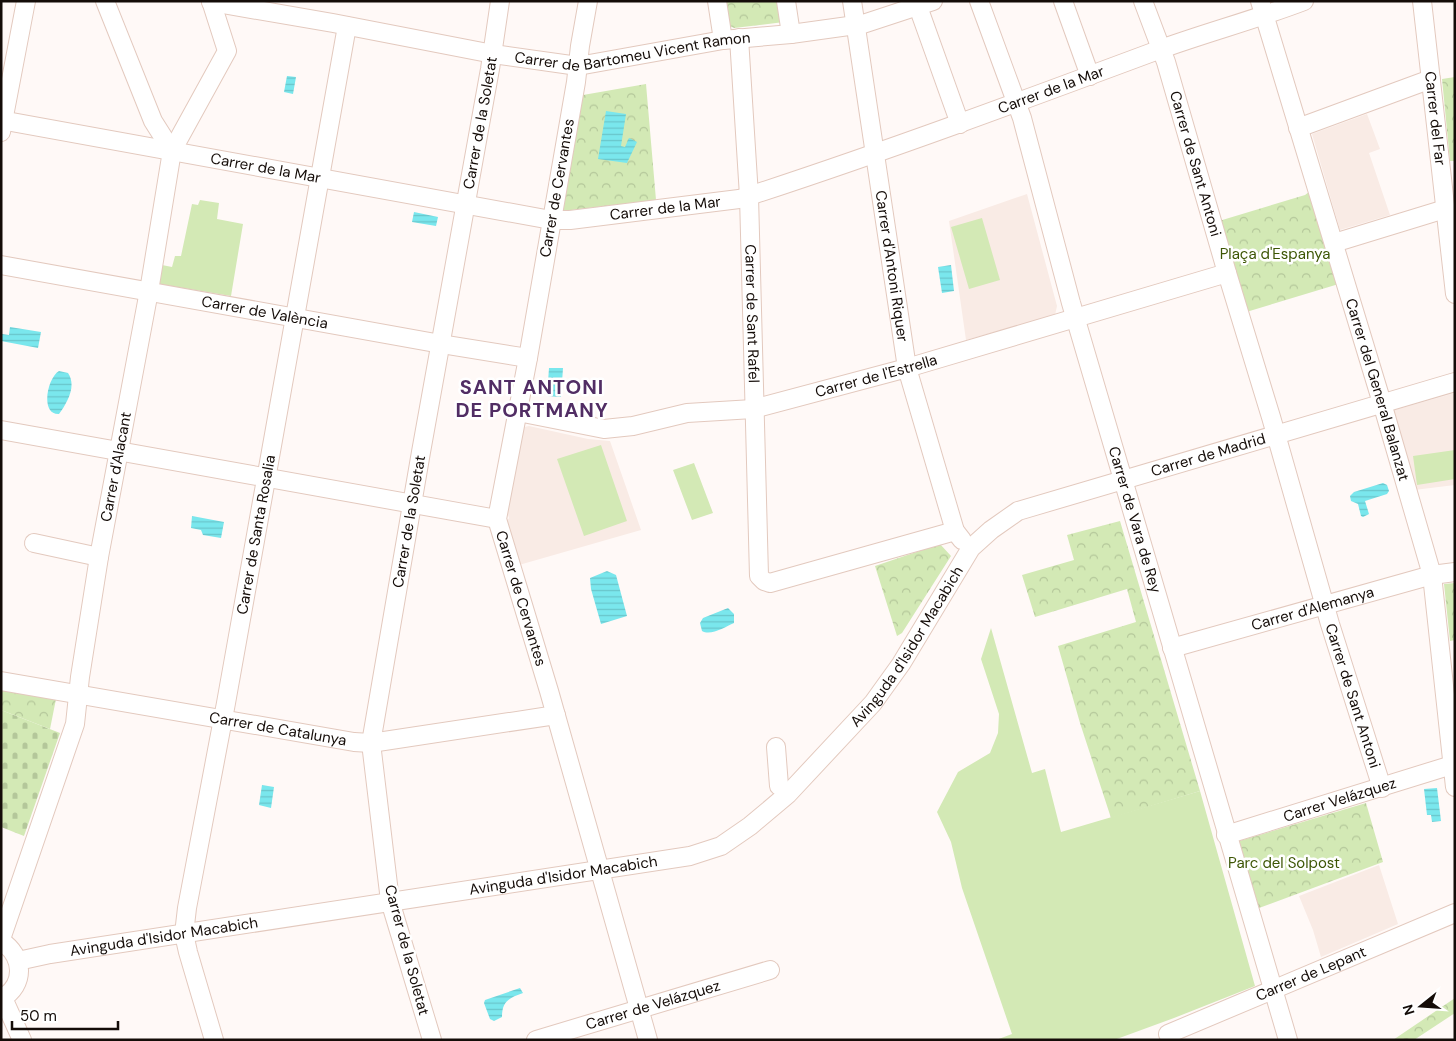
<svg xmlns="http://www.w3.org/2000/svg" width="1456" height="1041" viewBox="0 0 1456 1041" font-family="'DM Sans',sans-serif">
<defs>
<pattern id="cemetery-stones" width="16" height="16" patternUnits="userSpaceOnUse" patternTransform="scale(1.25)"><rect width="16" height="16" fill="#d3e9b5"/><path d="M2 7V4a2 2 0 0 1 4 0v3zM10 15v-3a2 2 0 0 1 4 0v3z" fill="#b4c79a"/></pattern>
<pattern id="park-crowns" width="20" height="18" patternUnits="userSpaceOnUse" patternTransform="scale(1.25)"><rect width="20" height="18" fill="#d3e9b5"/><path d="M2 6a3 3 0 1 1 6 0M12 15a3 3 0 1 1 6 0" fill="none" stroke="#b4c79a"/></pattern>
<pattern id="water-rules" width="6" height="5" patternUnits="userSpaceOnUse" patternTransform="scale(1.25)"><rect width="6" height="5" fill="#7ae7ed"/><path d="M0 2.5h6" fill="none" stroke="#69c5ca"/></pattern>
</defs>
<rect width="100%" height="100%" fill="#fff9f7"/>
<path fill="#f9ebe5" d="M1367,114L1380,149L1369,153L1390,215L1340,230L1312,134Z
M1027,194L1057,306L1055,315L966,340L949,221Z
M1455,393V485L1414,490L1392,411Z
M529,426L588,439L610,441L641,530L519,565L506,522L509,518L506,509L522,430L524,427Z
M1379,865L1398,924L1321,957L1313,930L1299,896Z"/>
<path fill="#d3e9b5" d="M200,200L219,203L217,219L243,224L231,296L159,284L162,265L172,267L175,256H181L192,204L198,205Z
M982,218L1000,280L969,289L951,227Z
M601,445L627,521L584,536L557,459Z
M1455,450V479L1417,485L1413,456Z
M694,463L713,513L692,520L673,470Z
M991,628L1032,773L1045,769L1061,832L1200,791L1255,986L1174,1018L1114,1040H996L1012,1034L962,888L951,842L937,812L958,772L990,753L998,733L999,714L981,659Z"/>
<path fill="url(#cemetery-stones)" d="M1,710L60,733L24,836L1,827Z"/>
<path fill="url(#park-crowns)" d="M723,1H781L784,22L734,28L728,25Z
M1455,77V161H1450L1442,79Z
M646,84L656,200L563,211L583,95Z
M1314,188L1342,283L1243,313L1219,221L1305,195Z
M1120,521L1200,791L1111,818L1080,723L1058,646L1136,622L1127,589L1035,617L1022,575L1074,560L1067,535Z
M940,544L951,556L902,633L897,636L875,566Z
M1455,583V640L1450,641L1444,584Z
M1,685L57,694L50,729L1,710Z
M1366,803L1383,862L1259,908L1239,841Z
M1455,998V1013L1414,1040H1393Z"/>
<path fill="url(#water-rules)" d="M287,76L296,77L293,94L284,92Z
M606,111L626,114L621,146L625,147L629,138L637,142L627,163L598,159Z
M414,212L438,217L436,226L412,222Z
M951,265L954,291L942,293L938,267Z
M10,327L41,332L38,348L1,341L2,334L9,335Z
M549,368H563L561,397L547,396Z
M59,371L68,373C77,386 67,403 59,414C40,415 47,378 59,371Z
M1383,483L1387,485L1389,491L1387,494L1365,501L1369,514L1363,517L1361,516L1358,504L1351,501L1350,496L1354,492Z
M192,516L224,522L221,538L203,535L201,530L191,528Z
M607,571L616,575L627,616L601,624L591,589L590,578Z
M728,608L734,614V623C725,627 711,636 702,631L700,623L703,618Z
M262,785L274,787L271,808L259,805Z
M1437,788L1441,821L1432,822L1431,815H1427L1424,789Z
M520,988L523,993C509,998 502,1001 502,1017L494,1021L490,1019L484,1003L485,1000Z"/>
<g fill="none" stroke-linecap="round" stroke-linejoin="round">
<defs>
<g id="minor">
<path d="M105,1L153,121L172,151"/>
<path id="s1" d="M588,1L580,46L576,82L528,358L497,519L549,691L648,1040"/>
<path d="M717,1L723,40"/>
<path d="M786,1L791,34"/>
<path id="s2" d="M852,1L907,368L955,531L962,540"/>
<path d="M916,1L960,124"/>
<path id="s3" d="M979,1L1022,118L1071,303L1288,1040"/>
<path d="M1063,1L1090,76"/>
<path id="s4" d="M1143,1L1166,62L1227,273L1271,417L1330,624L1382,788"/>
<path id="s5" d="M1260,1L1382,403L1432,575L1455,787"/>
<path id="s6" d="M1422,1L1455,294"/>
<path id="s7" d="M211,2L333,23L493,54L578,66L723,40L791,34L863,24L933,1"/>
<path id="s8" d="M739,38L749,196L759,576L764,581L770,583L955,531"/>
<path id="s9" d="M1,120L551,220H570L739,199L749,196C887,151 1024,100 1161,49C1208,32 1257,19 1304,1"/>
<path d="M1298,128L1431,79"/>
<path d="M1,132L26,1"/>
<path d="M1334,243L1445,209"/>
<path id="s10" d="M1,265L441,344L528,358"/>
<path id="s11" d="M518,412L604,429L633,426L687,413L753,409L907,368L1227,273"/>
<path d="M1,430L497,519"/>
<path d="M34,543L99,557"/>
<path id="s12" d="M1172,648L1432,575L1455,572"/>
<path id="s13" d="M1,681L354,742L371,743L556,715"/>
<path d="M776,747L779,786"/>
<path id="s14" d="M1226,835L1452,765"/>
<path id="s15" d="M1,939L75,724L80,677L99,557L149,291L172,151L227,51L211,1"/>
<path d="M1,941C24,956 26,985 1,999"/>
<path id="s16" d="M18,961L50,954L690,856L721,846L750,826L788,794L873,703L901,664L971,548L991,530L1018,511L1455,382"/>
<path d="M3,998L22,1040"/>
<path id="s17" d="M1168,1034L1455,913"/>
<path id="s18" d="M214,1040L188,952L184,934L187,908L226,703L347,26"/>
<path id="s19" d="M432,1040L390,901L371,743L421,452L490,69L500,1"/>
<path id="s20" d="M536,1040L770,970"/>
</g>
</defs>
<use href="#minor" stroke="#e3c9be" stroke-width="20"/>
<use href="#minor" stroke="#fff" stroke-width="18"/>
</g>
<g text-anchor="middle" stroke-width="5" stroke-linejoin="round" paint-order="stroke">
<g font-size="15" fill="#140c08" stroke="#fff">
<text dy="5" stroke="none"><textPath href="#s7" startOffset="428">Carrer de Bartomeu Vicent Ramon</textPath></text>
<text dy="5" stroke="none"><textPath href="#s9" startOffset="1079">Carrer de la Mar</textPath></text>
<text dy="5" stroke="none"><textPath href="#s6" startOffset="118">Carrer del Far</textPath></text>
<text dy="5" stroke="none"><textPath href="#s19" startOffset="934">Carrer de la Soletat</textPath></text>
<text dy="5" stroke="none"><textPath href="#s4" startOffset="171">Carrer de Sant Antoni</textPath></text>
<text dy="5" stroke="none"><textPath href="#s9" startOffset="269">Carrer de la Mar</textPath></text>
<text transform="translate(557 188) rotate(-80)" y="5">Carrer de Cervantes</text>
<text dy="5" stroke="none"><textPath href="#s9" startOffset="674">Carrer de la Mar</textPath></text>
<text dy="5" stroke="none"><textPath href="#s2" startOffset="268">Carrer d'Antoni Riquer</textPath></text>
<text dy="5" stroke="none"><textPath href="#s10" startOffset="268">Carrer de València</textPath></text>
<text dy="5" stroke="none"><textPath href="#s8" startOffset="276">Carrer de Sant Rafel</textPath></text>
<text dy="5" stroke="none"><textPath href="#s11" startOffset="366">Carrer de l'Estrella</textPath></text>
<text dy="5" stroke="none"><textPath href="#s5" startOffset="406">Carrer del General Balanzat</textPath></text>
<text dy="5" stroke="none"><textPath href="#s16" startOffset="1364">Carrer de Madrid</textPath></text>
<text dy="5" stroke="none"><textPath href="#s15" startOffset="488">Carrer d'Alacant</textPath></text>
<text dy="5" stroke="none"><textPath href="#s3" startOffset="542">Carrer de Vara de Rey</textPath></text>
<text dy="5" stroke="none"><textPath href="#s19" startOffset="529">Carrer de la Soletat</textPath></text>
<text dy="5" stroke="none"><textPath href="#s18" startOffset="516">Carrer de Santa Rosalia</textPath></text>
<text dy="5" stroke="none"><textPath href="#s1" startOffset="609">Carrer de Cervantes</textPath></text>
<text dy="5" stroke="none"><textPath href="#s12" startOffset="146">Carrer d'Alemanya</textPath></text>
<text dy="5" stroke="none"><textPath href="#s16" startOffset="988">Avinguda d'Isidor Macabich</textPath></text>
<text dy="5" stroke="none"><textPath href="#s4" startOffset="726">Carrer de Sant Antoni</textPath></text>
<text dy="5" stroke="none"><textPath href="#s13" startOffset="281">Carrer de Catalunya</textPath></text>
<text dy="5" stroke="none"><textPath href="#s14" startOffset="119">Carrer Velázquez</textPath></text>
<text dy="5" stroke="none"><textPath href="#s16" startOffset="552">Avinguda d'Isidor Macabich</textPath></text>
<text dy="5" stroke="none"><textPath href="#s16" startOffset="148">Avinguda d'Isidor Macabich</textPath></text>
<text transform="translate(407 950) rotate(75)" y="5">Carrer de la Soletat</text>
<text dy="5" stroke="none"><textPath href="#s17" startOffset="155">Carrer de Lepant</textPath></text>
<text dy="5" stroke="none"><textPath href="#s20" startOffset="122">Carrer de Velázquez</textPath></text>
</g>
<g font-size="15" fill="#3d5605" stroke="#fff">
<text x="1275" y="259">Plaça d'Espanya</text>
<text x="1284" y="868">Parc del Solpost</text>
</g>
<g font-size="20" font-weight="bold" letter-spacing="1" fill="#512d64" stroke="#fff">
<text x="532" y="394">SANT ANTONI<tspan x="532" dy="23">DE PORTMANY</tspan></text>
</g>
</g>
<rect width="1456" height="1041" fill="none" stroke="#140c08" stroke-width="5"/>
<g transform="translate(1421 1006) rotate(253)" stroke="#ffffff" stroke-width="4" paint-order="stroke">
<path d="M0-4L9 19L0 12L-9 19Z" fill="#140c08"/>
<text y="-8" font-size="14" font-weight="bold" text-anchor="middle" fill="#140c08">N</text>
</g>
<path d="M12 1021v8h106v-8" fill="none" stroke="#140c08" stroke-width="2.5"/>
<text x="20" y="1021" font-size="15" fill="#140c08" stroke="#ffffff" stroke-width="4" paint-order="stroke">50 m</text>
</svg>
